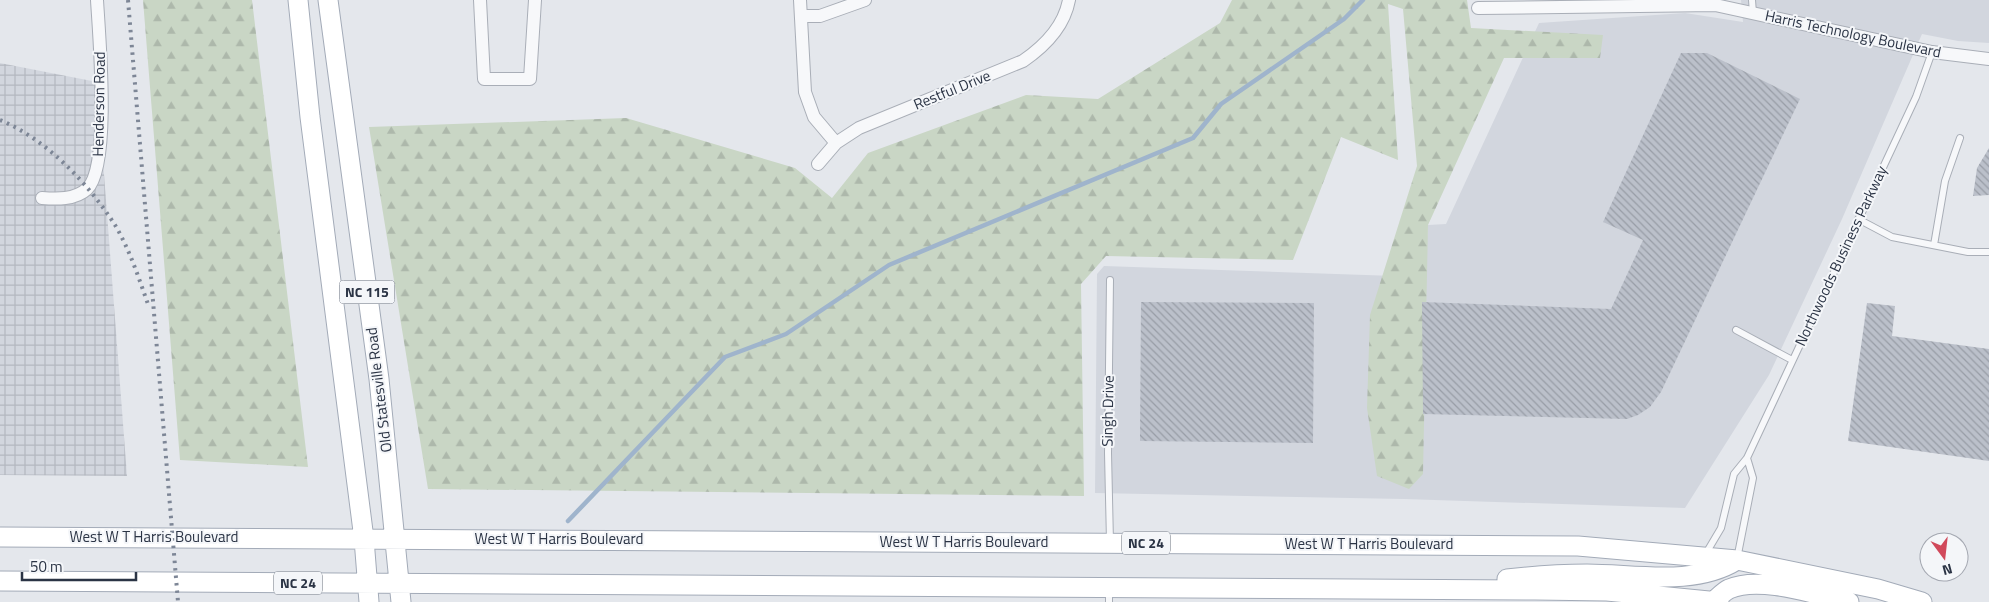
<svg xmlns="http://www.w3.org/2000/svg" width="1989" height="602" viewBox="0 0 1989 602" font-family="'Titillium Web',sans-serif">
<defs>
<pattern id="industrial-grid" width="8" height="8" patternUnits="userSpaceOnUse" patternTransform="scale(1.25)"><rect width="8" height="8" fill="#d2d6de"/><path d="M0 4h8M4 0v8" fill="none" stroke="#b4b8c0"/></pattern>
<pattern id="forest-firs" width="22" height="20" patternUnits="userSpaceOnUse" patternTransform="scale(1.25)"><rect width="22" height="20" fill="#c9d6c5"/><path d="M5 1l3.5 6h-7zM16 11l3.5 6h-7z" fill="#adb8ab"/></pattern>
<pattern id="building-back-hatch" width="6" height="6" patternUnits="userSpaceOnUse" patternTransform="scale(1.25)"><rect width="6" height="6" fill="#bbc0ca"/><path d="M-1 5l2 2M0 0l6 6M5-1l2 2" fill="none" stroke="#989da6"/></pattern>
</defs>
<rect width="100%" height="100%" fill="#e4e7ec"/>
<path fill="#d2d6de" d="M1741,0H1989V43L1958,41L1922,34L1842,219L1769,375L1685,508L1404,499L1095,493L1097,274L1104,266L1424,277L1428,225L1446,224L1539,23L1685,13L1743,22Z"/>
<path fill="url(#industrial-grid)" d="M0,63L97,82L127,476L0,475Z"/>
<path fill="url(#forest-firs)" d="M143,0H252L308,467L180,460Z
M1232,0H1467L1471,28L1603,35L1600,58H1504L1428,225L1423,474L1409,489L1377,476L1367,408L1370,315L1417,166L1403,9L1388,4L1398,160L1341,137L1293,260L1106,256L1081,284L1084,496L428,489L369,127L626,118L795,168L832,198L868,153L1026,95L1098,99L1220,23Z"/>
<g fill="none" stroke-linecap="round" stroke-linejoin="round">
<path stroke="#9fb4cc" stroke-width="4.5" d="M568,521L725,357L786,334L889,265L1193,138L1221,104L1344,19L1363,0"/>
</g>
<path fill="url(#building-back-hatch)" d="M1681,53H1707L1800,99L1661,392L1650,407L1638,415L1627,419L1423,414L1422,302L1611,309L1643,240L1603,222Z
M1989,148V195L1973,196L1977,168Z
M1141,302L1314,303L1313,443L1140,441Z
M1867,303L1895,306L1892,336L1989,349V461L1848,441Z"/>
<g fill="none" stroke-linecap="round" stroke-linejoin="round">
<defs>
<path id="lane" d="M1752,0L1753,13
M1858,219L1892,237L1968,252H1989
M1934,245L1945,181L1960,138
M1110,280L1108,453L1110,542
M1736,330L1792,360
M1705,555L1721,528L1734,474L1747,458L1916,97L1932,52
M1737,559L1753,478L1747,458
M1109,602V590"/>
<path id="street" d="M480,0L484,79H530L535,0
M800,0L805,92L814,117L836,143
M1478,8L1715,5L1932,52L1989,59
M801,16H820L865,0
M818,164L836,143L859,128L1023,61C1045,46 1064,27 1069,0
M42,198C56,199 75,200 87,189C111,167 99,35 97,0"/>
<path id="primary" d="M298,0L310,117L364,539L369,602
M328,0L379,379L401,602
M0,537L1578,546L1737,560L1878,589L1922,602
M1507,579C1533,576 1560,574 1587,574C1635,574 1694,587 1737,560
M0,581L1535,590L1607,591L1719,602
M1714,601C1719,597 1723,592 1729,589C1760,575 1817,595 1849,602"/>
</defs>
<use href="#lane" stroke="#a9aeb7" stroke-width="8"/>
<use href="#street" stroke="#a9aeb7" stroke-width="14"/>
<use href="#primary" stroke="#a3abb8" stroke-width="21"/>
<use href="#lane" stroke="#f7f8fa" stroke-width="6"/>
<use href="#street" stroke="#f7f8fa" stroke-width="12"/>
<use href="#primary" stroke="#fff" stroke-width="19"/>
<path stroke="#7d8696" stroke-width="4" stroke-dasharray="2.5 5" stroke-linecap="butt" d="M128,0L178,602
M0,120C46,139 88,183 115,225C130,250 139,279 149,307"/>
</g>
<g text-anchor="middle" stroke-width="4" stroke-linejoin="round" paint-order="stroke">
<g fill="#f4f6f9" stroke="#676e7b" stroke-width="1">
<rect x="339.5" y="280.5" width="55" height="23" rx="4"/>
<rect x="1122" y="531.5" width="48" height="23" rx="4"/>
<rect x="274" y="571.5" width="48" height="23" rx="4"/>
</g>
<g font-size="14" font-weight="bold" fill="#2b3445">
<text x="367" y="297">NC 115</text>
<text x="1146" y="548">NC 24</text>
<text x="298" y="588">NC 24</text>
</g>
<g font-size="15" fill="#2b3445" stroke="#f4f6f9">
<text transform="translate(1853 34) rotate(12)" y="5">Harris Technology Boulevard</text>
<text transform="translate(952 90) rotate(-22)" y="5">Restful Drive</text>
<text transform="translate(99 104) rotate(-89)" y="5">Henderson Road</text>
<text transform="translate(1841 256) rotate(-65)" y="5">Northwoods Business Parkway</text>
<text transform="translate(379 390) rotate(-97)" y="5">Old Statesville Road</text>
<text transform="translate(1108 411) rotate(-89)" y="5">Singh Drive</text>
<text x="154" y="542">West W T Harris Boulevard</text>
<text x="559" y="544">West W T Harris Boulevard</text>
<text x="964" y="547">West W T Harris Boulevard</text>
<text x="1369" y="549">West W T Harris Boulevard</text>
</g>
</g>
<g transform="translate(1944 557) rotate(165)"><circle r="24" fill="#f4f6f9" stroke="#a4a8b1"/>
<path d="M0-4L9 19L0 12L-9 19Z" fill="#d1495b"/>
<text y="-8" font-size="14" font-weight="bold" text-anchor="middle" fill="#2b3445">N</text>
</g>
<path d="M22 572v8h114v-8" fill="none" stroke="#2b3445" stroke-width="2.5"/>
<text x="30" y="572" font-size="15" fill="#2b3445" stroke="#f4f6f9" stroke-width="4" paint-order="stroke">50 m</text>
</svg>
